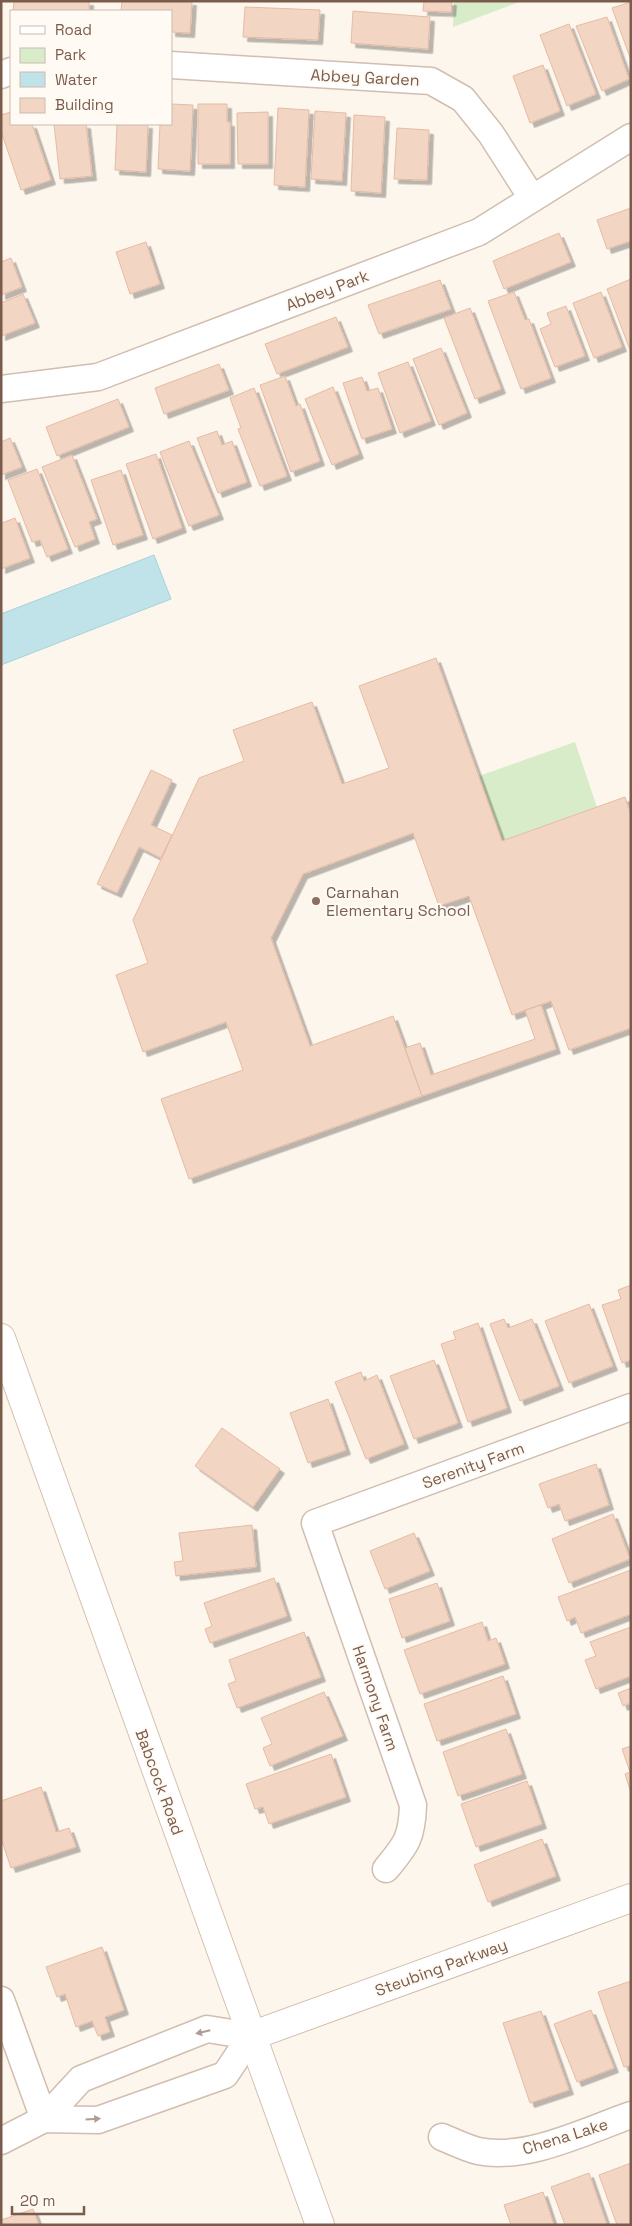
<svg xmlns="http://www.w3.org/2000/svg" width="632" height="2226" viewBox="0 0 632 2226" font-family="'Space Grotesk',sans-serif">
<defs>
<filter id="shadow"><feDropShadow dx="4.5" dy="4.5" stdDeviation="0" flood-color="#0004"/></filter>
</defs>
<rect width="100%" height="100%" fill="#fdf6ec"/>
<path fill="#d8ecc9" d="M454,1H522L453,27Z
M575,742L597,807L502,841L479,776Z"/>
<path fill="#bfe3e8" stroke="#a5d3da" d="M154,555L171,599L1,665V614Z"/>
<path fill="#f3d5c3" stroke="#e6bba3" filter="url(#shadow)" d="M14,1H89V11H13Z
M122,1H192L190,33L171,32V11H121Z
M424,1H452L451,12L423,11Z
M631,2V60L612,8Z
M245,7L320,10L318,40L243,37Z
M353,11L430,17L428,49L351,43Z
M607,17L629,79L602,91L576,26Z
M569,24L596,94L567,106L540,35Z
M543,65L560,111L530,123L513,76Z
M171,104L193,105L190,171L158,169L160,124H171Z
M198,104H227V122H230V164H198Z
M278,108L309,110L305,187L274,185Z
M315,111L346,113L342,181L311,179Z
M11,112V124H32L51,180L21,190L1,131V115Z
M268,112V164H238L237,113Z
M354,115L385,117L381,193L351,191Z
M54,124H86L92,176L60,179Z
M117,124H148L146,172L115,170Z
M397,128L429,130L427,180L394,179Z
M631,208V241L607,249L597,220Z
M559,233L571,262L504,289L493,261Z
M146,242L160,284L130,294L116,252Z
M11,258L22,287L1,295V262Z
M631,279V349L630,350L607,289Z
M440,280L451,309L379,334L368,305Z
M514,292L525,320L529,319L551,378L521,389L488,301Z
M601,292L622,347L594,358L573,303Z
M23,294L35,323L1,336V303Z
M566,306L585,356L555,367L540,329L551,324L547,313Z
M470,308L501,389L475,399L444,318Z
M336,317L348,347L277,374L265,344Z
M441,348L467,413L439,425L413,359Z
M408,362L431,421L400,433L378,373Z
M219,364L229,390L164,414L155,388Z
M285,376L296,406L300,404L320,461L291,472L260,385Z
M362,377L367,391L378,388L392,429L362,439L343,383Z
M333,387L359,454L332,465L305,399Z
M254,388L287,476L260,486L238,429L241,428L230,398Z
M118,399L129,427L57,456L46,427Z
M217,431L222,445L232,441L247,482L218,493L197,438Z
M10,438L22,467L1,475V442Z
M189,441L219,515L189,526L160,452Z
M156,454L182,528L153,539L126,464Z
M72,455L97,519L89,522L95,539L75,547L42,467Z
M37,469L68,549L47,557L40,540L32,542L8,480Z
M121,470L143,535L113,545L91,480Z
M15,518L30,558L1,569V520L2,523Z
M436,658L502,841L625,797L631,815V1028L569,1050L551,1001L512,1015L469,896L439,906L413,833L303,874L271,938L310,1046L393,1016L422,1096L189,1179L161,1099L243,1070L226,1022L143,1052L116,975L148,963L133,920L199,778L244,761L233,730L312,702L342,784L389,768L359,686Z
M151,770L172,780L151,825L172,835L161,858L139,847L117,893L97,884Z
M541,1005L556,1049L422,1096L405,1048L420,1043L431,1075L535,1039L525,1010Z
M631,1285V1360L622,1363L602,1305L621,1299L618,1290Z
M589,1304L613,1366L569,1383L545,1321Z
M504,1319L508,1328L532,1319L559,1386L520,1401L490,1324Z
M478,1323L507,1408L468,1422L441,1344L456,1339L453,1332Z
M434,1360L458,1423L414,1439L390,1376Z
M361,1372L364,1381L377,1375L404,1444L366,1459L335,1382Z
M328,1399L346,1450L308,1463L290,1413Z
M222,1428L280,1469L253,1507L195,1466Z
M596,1464L609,1505L565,1521L559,1504L548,1508L539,1484Z
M613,1514L630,1559L569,1583L552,1539Z
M252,1525L256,1567L176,1576L174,1562L183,1561L179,1533Z
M414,1533L430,1571L385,1589L370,1551Z
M631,1570V1614L581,1633L575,1617L567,1621L558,1597Z
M274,1578L287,1616L210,1643L205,1629L212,1626L204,1603Z
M437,1583L450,1621L402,1638L389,1599Z
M482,1622L488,1641L496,1638L505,1664L420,1694L404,1650Z
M631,1627V1676L596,1689L585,1660L596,1656L590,1642Z
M304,1632L321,1677L237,1708L228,1684L236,1681L229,1660Z
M503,1676L516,1714L437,1741L424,1704Z
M631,1688V1703L623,1706L618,1693Z
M324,1692L343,1736L270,1766L263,1748L272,1744L261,1718Z
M506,1729L522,1774L458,1796L443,1752Z
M631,1746V1790H630L625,1774L630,1772L622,1749Z
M331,1754L346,1797L269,1824L263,1807L255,1809L246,1784Z
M527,1781L542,1824L476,1847L461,1804Z
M41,1787L56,1832L69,1828L76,1847L11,1868L1,1838V1801Z
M542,1839L556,1876L488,1902L474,1865Z
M102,1947L124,2010L105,2017L110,2032L98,2036L92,2021L76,2027L65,1994L57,1997L46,1967Z
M631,1981V2065L624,2067L598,1992Z
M591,2010L614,2068L577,2082L554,2024Z
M541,2011L569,2090L530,2103L503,2023Z
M631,2163V2225H617L599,2175Z
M589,2173L607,2225H565L551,2187Z
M543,2192L554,2225H511L504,2205Z
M33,2209L39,2225H1V2220Z"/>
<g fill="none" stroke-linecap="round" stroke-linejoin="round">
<defs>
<path id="minor" d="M171,65L431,81L463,99L491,134L532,198
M1,75L11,71
M1,389L98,377L479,232L631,137
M386,1869C407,1844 412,1837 413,1805L315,1523L631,1407
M1,2000L44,2119
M442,2137C454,2142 466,2148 478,2151C527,2161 585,2131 631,2115
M1,2141L44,2119L81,2079L207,2029L251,2036L225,2075L98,2120L44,2119"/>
<path id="tertiary" d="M251,2036L631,1898"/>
<path id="secondary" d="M1,1338L320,2225"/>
</defs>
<use href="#minor" stroke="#d1beb0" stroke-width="29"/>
<use href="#tertiary" stroke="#d1beb0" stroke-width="30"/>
<use href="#secondary" stroke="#d6c0b0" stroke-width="30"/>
<use href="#minor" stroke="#fff" stroke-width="26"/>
<use href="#tertiary" stroke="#fff" stroke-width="28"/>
<use href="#secondary" stroke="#fff" stroke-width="28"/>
</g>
<defs><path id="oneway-solid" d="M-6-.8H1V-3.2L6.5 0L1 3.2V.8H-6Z" transform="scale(1.25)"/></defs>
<g fill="#af9d94">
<use href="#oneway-solid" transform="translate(203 2032) rotate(167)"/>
<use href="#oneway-solid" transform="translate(93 2119) rotate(-3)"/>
</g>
<circle fill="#8d6e63" stroke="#fffaf3" stroke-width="2" cx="316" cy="901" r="5"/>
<g text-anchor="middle" stroke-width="4" stroke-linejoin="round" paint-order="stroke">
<g font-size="16" fill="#7a5c4d" stroke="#fffaf3">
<text transform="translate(365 77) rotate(3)" y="6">Abbey Garden</text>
<text transform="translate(327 290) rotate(-21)" y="6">Abbey Park</text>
<text transform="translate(473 1465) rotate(-20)" y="6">Serenity Farm</text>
<text transform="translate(376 1698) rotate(71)" y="6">Harmony Farm</text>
<text transform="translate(160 1782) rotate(70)" y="6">Babcock Road</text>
<text transform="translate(441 1967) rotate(-20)" y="6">Steubing Parkway</text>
<text transform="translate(565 2136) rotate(-17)" y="6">Chena Lake</text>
</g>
<g font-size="16" fill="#785e54" stroke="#fffaf3" text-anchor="start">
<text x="326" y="898">Carnahan<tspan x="326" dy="18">Elementary School</tspan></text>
</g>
</g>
<rect width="632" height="2226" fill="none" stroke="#7a5c4d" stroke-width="5"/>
<rect x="10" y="10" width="162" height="115" fill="#fffaf3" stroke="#cabbb1"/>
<rect x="20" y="26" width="25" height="8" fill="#ffffff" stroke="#cabbb1"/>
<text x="55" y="35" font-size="15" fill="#7a5c4d">Road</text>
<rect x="20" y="48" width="25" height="15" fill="#d8ecc9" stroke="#cabbb1"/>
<text x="55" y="60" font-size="15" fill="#7a5c4d">Park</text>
<rect x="20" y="72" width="25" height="15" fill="#bfe3e8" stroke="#cabbb1"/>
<text x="55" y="85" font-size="15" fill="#7a5c4d">Water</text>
<rect x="20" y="98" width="25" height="15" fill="#f3d5c3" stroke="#cabbb1"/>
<text x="55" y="110" font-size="15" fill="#7a5c4d">Building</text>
<path d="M12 2206v8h72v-8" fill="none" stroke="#7a5c4d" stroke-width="2.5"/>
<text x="20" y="2206" font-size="15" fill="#7a5c4d" stroke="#fffaf3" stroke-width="4" paint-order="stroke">20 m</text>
</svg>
